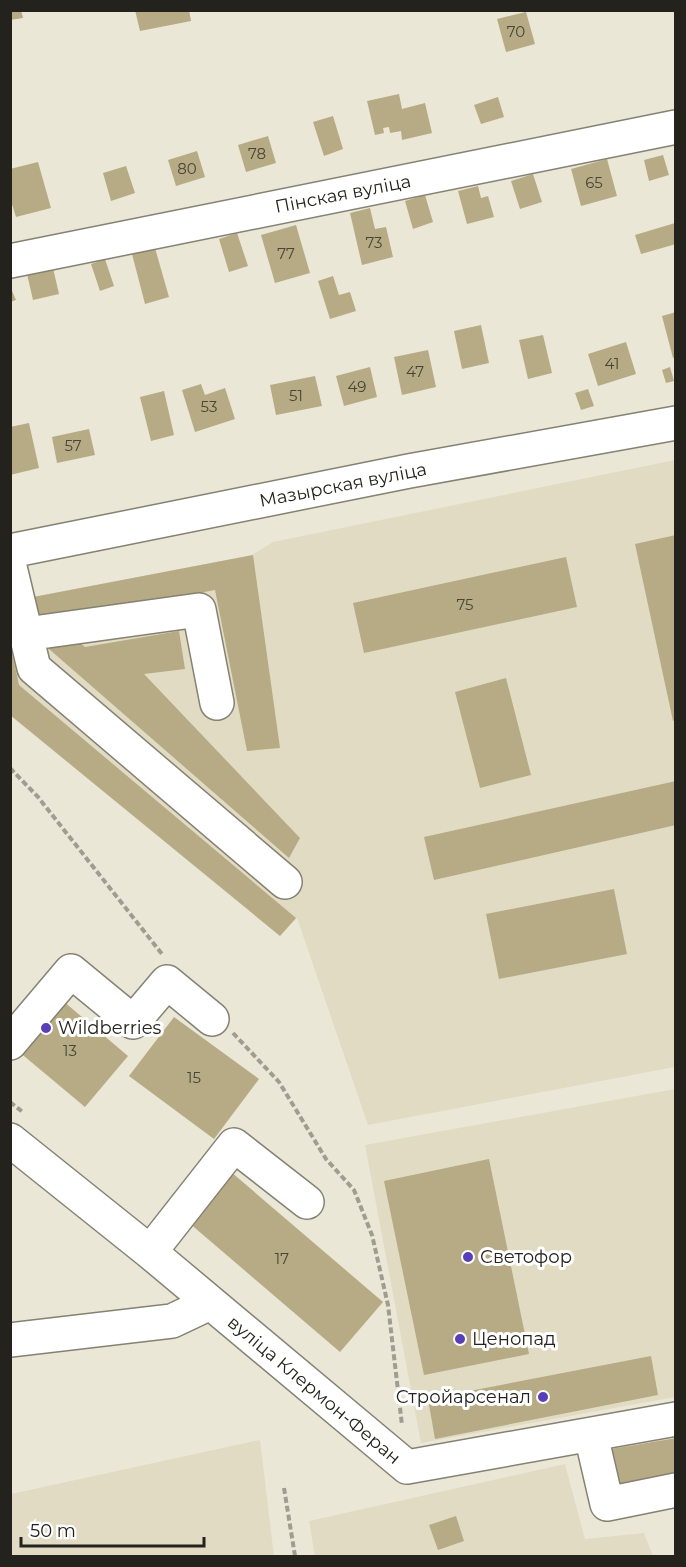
<svg xmlns="http://www.w3.org/2000/svg" width="686" height="1567" viewBox="0 0 686 1567" font-family="Montserrat,sans-serif">
<rect width="100%" height="100%" fill="#ebe7d7"/>
<path fill="#e1dbc4" d="M675,460V1067L368,1125L297,918L280,936L11,715V599L28,598L252,555L273,542Z
M675,1089V1397L421,1443L365,1145Z
M260,1440L274,1556H11V1494Z
M565,1464L585,1539L644,1533L653,1556H315L309,1521Z"/>
<path fill="#b6ab84" d="M10,10H21L23,18L10,20Z
M135,10H189L191,21L140,31Z
M526,12L535,44L506,52L497,19Z
M399,94L402,109L425,103L432,133L402,140L401,131L390,133L389,127L383,128L384,133L375,135L367,101Z
M498,97L504,117L481,124L474,105Z
M333,116L343,149L324,156L313,122Z
M268,136L276,163L246,172L238,145Z
M197,151L205,177L176,186L168,160Z
M663,155L669,175L649,181L644,160Z
M607,159L617,196L581,206L571,169Z
M38,162L51,208L16,217L10,198V169Z
M126,166L135,193L111,201L103,173Z
M533,174L542,202L520,209L511,181Z
M478,186L481,198L488,196L494,217L467,224L458,191Z
M425,195L433,222L413,229L405,201Z
M370,208L375,229L386,227L393,257L362,265L350,213Z
M675,223L676,244L641,254L635,235Z
M296,225L310,273L275,283L261,235Z
M237,233L248,266L229,272L219,239Z
M155,248L169,297L145,304L132,254Z
M105,259L114,286L100,291L91,264Z
M53,268L59,294L33,300L27,274Z
M333,276L339,295L350,292L356,311L330,319L318,281Z
M10,286L16,300L10,302Z
M676,312V357L673,358L662,316Z
M481,325L489,363L462,369L454,331Z
M543,335L552,373L528,379L519,340Z
M626,342L636,374L598,386L588,354Z
M428,350L436,387L402,395L394,357Z
M370,367L377,397L344,406L336,376Z
M670,367L674,381L666,383L662,370Z
M315,376L322,406L276,415L270,385Z
M201,384L205,395L225,388L235,419L195,432L182,390Z
M588,389L594,406L581,410L575,393Z
M164,391L174,435L151,441L140,397Z
M29,423L39,468L10,475V427Z
M89,429L95,455L57,463L52,437Z
M676,535V720L673,721L635,544Z
M253,555L280,748L247,751L215,590L34,623L28,598Z
M566,557L577,607L364,653L353,603Z
M179,631L185,669L144,674L300,838L289,858L49,649L69,634L85,647Z
M10,644L19,685L296,918L280,936L10,715Z
M506,678L531,775L480,788L455,692Z
M676,781V825L434,880L424,837Z
M614,889L627,954L499,979L486,914Z
M56,995L128,1056L85,1107L12,1046Z
M174,1017L259,1079L214,1139L129,1076Z
M489,1159L529,1354L424,1375L384,1181Z
M224,1166L383,1302L340,1352L181,1216Z
M651,1356L658,1395L435,1439L428,1399Z
M676,1438V1478L619,1488L611,1449Z
M456,1516L464,1541L438,1550L429,1525Z"/>
<g fill="none" stroke-linecap="round" stroke-linejoin="round">
<defs>
<path id="minor" d="M10,261L676,127
M10,551L409,471L676,423
M10,567L34,668L285,882
M26,634L199,610L217,703
M10,1043L71,971L133,1022L167,982L212,1019
M10,1140L150,1252L407,1467L676,1419
M150,1252L234,1145L307,1202
M10,1340L172,1321L210,1303
M591,1435L607,1504L676,1490"/>
</defs>
<use href="#minor" stroke="#858173" stroke-width="36"/>
<path stroke="#9f9c90" stroke-width="4" stroke-dasharray="6 3" stroke-linecap="butt" d="M10,768L38,797L162,954
M233,1033L279,1082L326,1159L354,1190L372,1235L388,1305L402,1425
M10,1102L24,1113
M284,1488L295,1556"/>
<use href="#minor" stroke="#fff" stroke-width="33"/>
</g>
<g fill="#593fb7" stroke="#fff" stroke-width="2">
<circle cx="46" cy="1028" r="6"/>
<circle cx="468" cy="1257" r="6"/>
<circle cx="460" cy="1339" r="6"/>
<circle cx="543" cy="1397" r="6"/>
</g>
<g text-anchor="middle" stroke-width="6" stroke-linejoin="round" paint-order="stroke">
<g font-size="15" fill="#484436">
<text x="516" y="37">70</text>
<text x="257" y="159">78</text>
<text x="187" y="174">80</text>
<text x="594" y="188">65</text>
<text x="374" y="248">73</text>
<text x="286" y="259">77</text>
<text x="612" y="369">41</text>
<text x="415" y="377">47</text>
<text x="357" y="392">49</text>
<text x="296" y="401">51</text>
<text x="209" y="412">53</text>
<text x="73" y="451">57</text>
<text x="465" y="610">75</text>
<text x="70" y="1056">13</text>
<text x="194" y="1083">15</text>
<text x="282" y="1264">17</text>
</g>
<g font-size="18" fill="#23221c" stroke="#fff">
<text transform="translate(343 194) rotate(-11)" y="6">Пінская вуліца</text>
<text transform="translate(343 485) rotate(-11)" y="6">Мазырская вуліца</text>
<text transform="translate(314 1390) rotate(40)" y="6">вуліца Клермон-Феран</text>
</g>
<g font-size="18" fill="#23221c" stroke="#fff" text-anchor="start">
<text x="58" y="1034">Wildberries</text>
<text x="480" y="1263">Светофор</text>
<text x="472" y="1345">Ценопад</text>
<text x="531" y="1403" text-anchor="end">Стройарсенал</text>
</g>
</g>
<rect width="686" height="1567" fill="none" stroke="#23221c" stroke-width="24"/>
<path d="M21 1537v9h183v-9" fill="none" stroke="#23221c" stroke-width="3"/>
<text x="30" y="1537" font-size="18" fill="#23221c" stroke="#ffffff" stroke-width="4.5" paint-order="stroke">50 m</text>
</svg>
